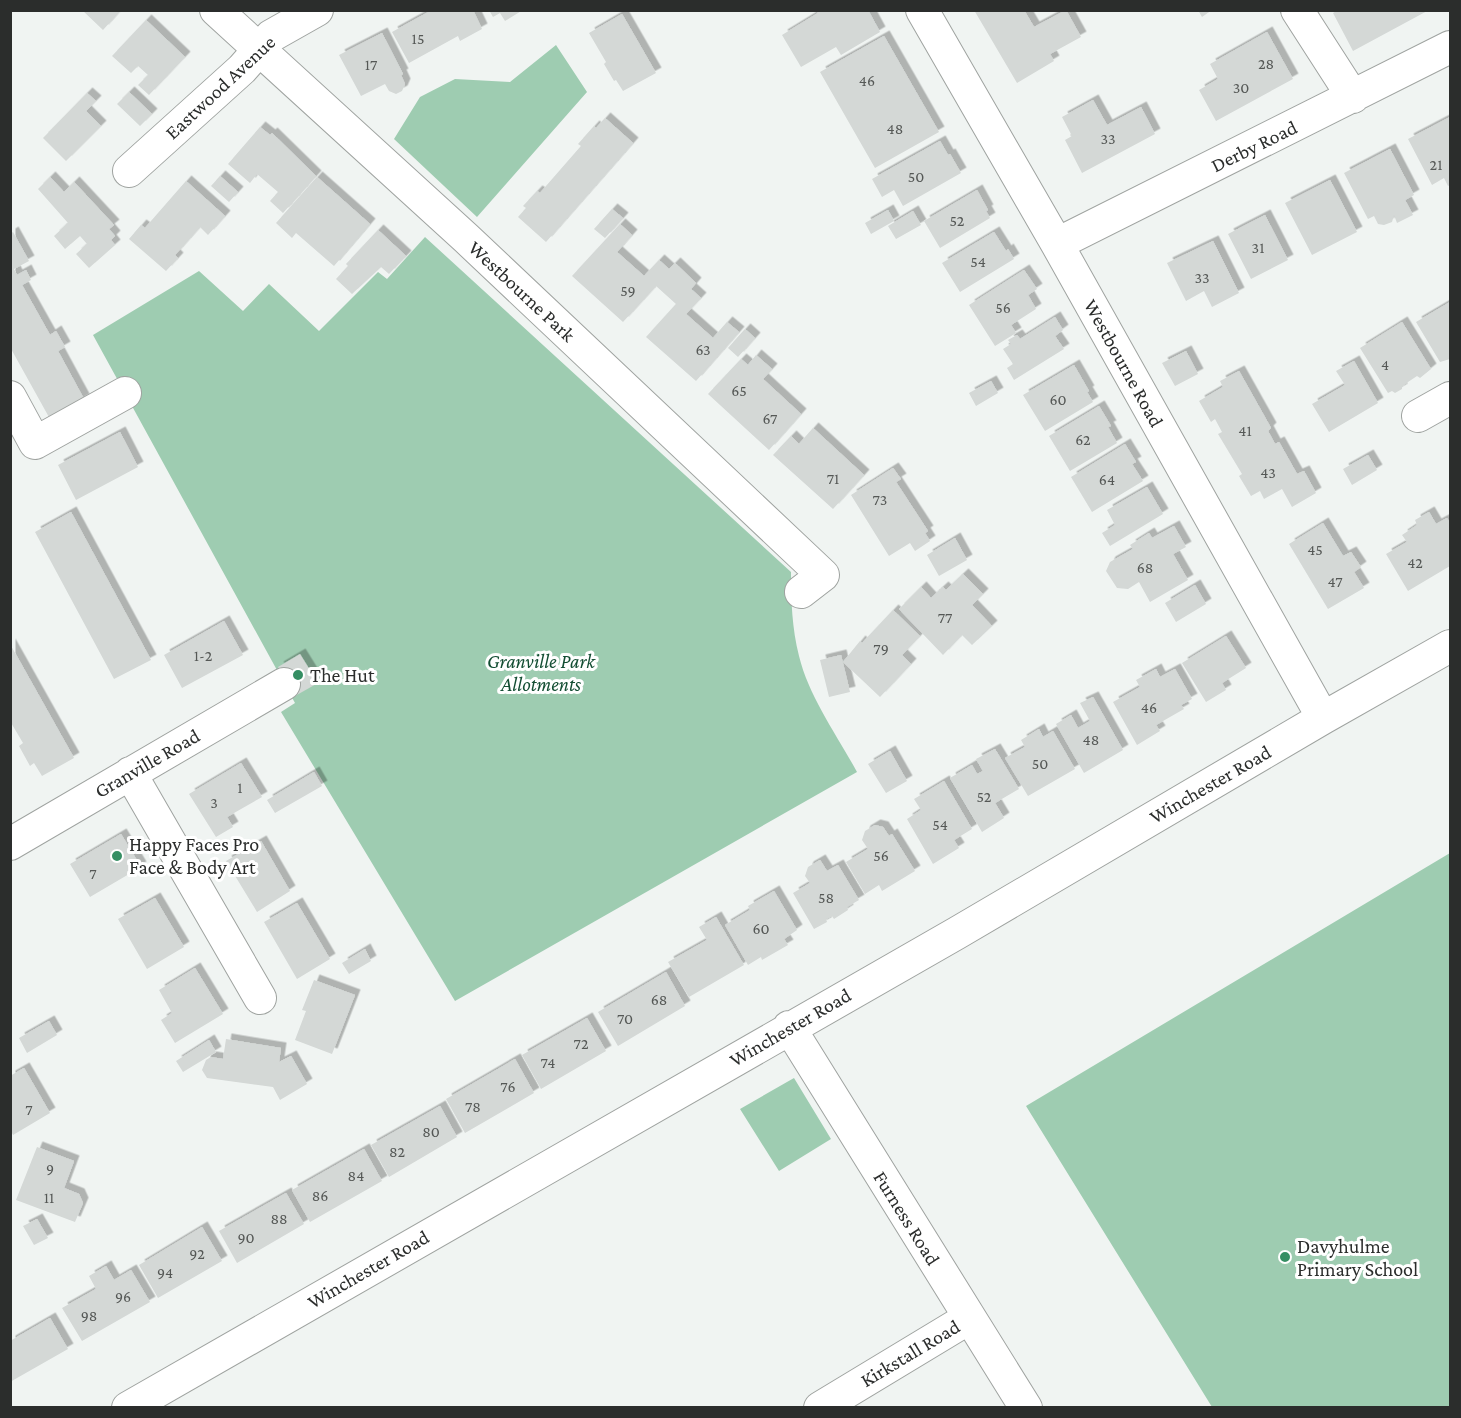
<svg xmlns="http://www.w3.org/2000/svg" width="1461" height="1418" viewBox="0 0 1461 1418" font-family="'Crimson Pro',serif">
<defs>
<filter id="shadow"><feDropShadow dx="5.5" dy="-5.5" stdDeviation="0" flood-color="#0004"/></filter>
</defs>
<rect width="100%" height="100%" fill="#f0f4f2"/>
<path fill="#9eccb1" d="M556,45L587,92L477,217L394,139L420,97L455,79L510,82Z
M425,237L791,572C791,601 792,628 799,656C809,697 837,735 857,772L455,1001L281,712L295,703L93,335L199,271L243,311L269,284L319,331L378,272L387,279Z
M1450,853V1407H1212L1026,1106Z
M794,1078L831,1139L779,1171L740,1109Z"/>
<path fill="#d4d8d6" filter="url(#shadow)" d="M82,10H121L103,30Z
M432,10H473L482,29L460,41L458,36L409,63L392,32Z
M489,10H523L505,21L500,13L493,17Z
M816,10H868L880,32L841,55L836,47L801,67L782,35L818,13Z
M974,10H1024L1034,27L1066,10L1081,37L1050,54L1054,61L1017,83Z
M1198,10H1212L1202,17Z
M1338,10H1429L1353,51L1333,13Z
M622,14L656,73L623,91L616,80L614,81L604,64L606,62L589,33Z
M146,20L185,57L149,95L138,85L148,75L138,66L131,73L112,56Z
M1267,32L1293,79L1216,121L1199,90L1218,79L1210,64Z
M382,33L403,74L401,75L405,84L402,91L396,94L389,91L385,84L361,96L339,55Z
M884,36L939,132L875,168L820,72Z
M129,92L152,114L140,126L117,104Z
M87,93L96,101L86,111L101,126L66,161L43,138Z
M1093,100L1107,125L1141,107L1155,134L1082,173L1065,140L1072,136L1062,117Z
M1450,117V185L1448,186L1444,178L1432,185L1408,139Z
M605,118L633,143L546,242L518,217L526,208L523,206L537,191L540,193L581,146L578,144L594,126L596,128Z
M260,127L270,135L272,133L316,176L283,213L270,201L278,192L257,174L250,183L228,164Z
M940,141L948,155L950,154L961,173L903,206L894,190L882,197L872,179Z
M1390,149L1414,195L1405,200L1413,215L1397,223L1394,215L1392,222L1384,225L1378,224L1374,216L1368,219L1344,173Z
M220,176L238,192L229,202L211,186Z
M50,177L64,192L74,182L114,225L109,229L115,236L111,240L115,245L89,268L76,254L87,244L80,236L65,249L54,236L68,223L38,189Z
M317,177L370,224L334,266L296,233L292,238L276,223Z
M1330,180L1357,232L1312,255L1285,203Z
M186,181L225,216L208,235L200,227L175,255L178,258L166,271L129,239L141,225L145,228Z
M977,190L988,210L986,211L990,218L940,248L924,221Z
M612,209L623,218L605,238L594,229Z
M888,210L894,221L871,234L865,223Z
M913,211L921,225L896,239L888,226Z
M1265,215L1288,260L1251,279L1228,234Z
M620,224L632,235L617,252L644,276L659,260L669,269L675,263L696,283L691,289L701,298L686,314L713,338L727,322L739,332L696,381L646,337L676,304L656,286L623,322L572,276Z
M378,230L406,256L389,274L381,267L352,294L336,279L348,266L346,264Z
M13,232L29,261L14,269L17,275L26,270L31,280L22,285L50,335L56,331L65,347L58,351L84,399L50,419L10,347V234Z
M994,232L1006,251L1008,249L1014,259L960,292L942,263Z
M1213,241L1239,293L1212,307L1204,291L1186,301L1167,263Z
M1024,270L1037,289L1028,295L1036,309L1011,325L1016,333L995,346L969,305Z
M1450,302V359L1440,362L1416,322Z
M1055,317L1063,330L1055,336L1064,349L1014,380L1007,368L1013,364L1003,349L1011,344L1008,340L1017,335L1020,339Z
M1402,322L1431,369L1420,378L1417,376L1402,386V389L1395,393L1392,391L1388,393L1360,348Z
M745,329L755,338L738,357L728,348Z
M1186,351L1198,374L1175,386L1162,363Z
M756,355L772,369L763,379L801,414L769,450L708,394L741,359L748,365Z
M1354,361L1378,403L1329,432L1312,404L1345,385L1336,371Z
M1074,365L1089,391L1087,392L1093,402L1045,431L1023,395Z
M1239,371L1271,428L1268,431L1275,444L1279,442L1297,474L1304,471L1316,493L1292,507L1282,489L1264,499L1260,491L1251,496L1239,476L1242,474L1218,434L1222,432L1215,419L1211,422L1199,401L1223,387L1220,381Z
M991,381L998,393L976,406L969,393Z
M1099,406L1111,426L1108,427L1117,443L1070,471L1049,436Z
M813,428L864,475L833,509L773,455L791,436L799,444Z
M120,432L138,467L76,500L58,465Z
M1125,444L1136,462L1132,464L1143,481L1092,512L1071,477Z
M1368,455L1377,470L1352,485L1343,469Z
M893,468L901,479L896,482L928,531L925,533L930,541L915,551L910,543L889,556L851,495Z
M1147,487L1163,514L1110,546L1102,533L1115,525L1107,510Z
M71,512L151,660L114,679L35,532Z
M1429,512L1436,524L1447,518L1450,523V566L1408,591L1386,554L1407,542L1402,535L1417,525L1415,520Z
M1323,523L1343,556L1351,552L1361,567L1354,572L1364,588L1328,609L1289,544Z
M1174,526L1186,547L1173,554L1188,580L1150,602L1139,582L1128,589L1117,588L1106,571L1110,562L1133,549L1130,545L1149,533L1152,538Z
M955,538L967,560L939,576L927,555Z
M963,574L983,594L972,605L992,626L972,645L962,635L943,655L899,609L921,587L931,598L943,587L946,590Z
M1195,585L1206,604L1176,622L1165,603Z
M893,610L920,636L902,655L911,664L880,697L843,662L860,641L862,643Z
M224,621L243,655L182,688L164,655Z
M1226,636L1246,668L1222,683L1226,690L1206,702L1182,663Z
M10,644L74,758L42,776L34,763L30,766L19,746L23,743L10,721Z
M300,654L318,683L295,696L278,667Z
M841,655L850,692L829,697L820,660Z
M1156,669L1160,677L1175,669L1192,699L1181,705L1184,709L1156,725L1160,731L1137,745L1113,702L1140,687L1136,680Z
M1093,697L1123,750L1084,773L1056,724L1071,715L1078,728L1090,721L1080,703Z
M1039,729L1043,737L1053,731L1075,769L1028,796L1005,758L1025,747L1021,740Z
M995,749L1019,789L995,803L1004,818L982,832L950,778L972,765L977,774L983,771L976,759Z
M890,751L907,781L886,793L868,764Z
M241,763L262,797L227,817L233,827L216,837L189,794Z
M314,772L322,786L275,813L267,800Z
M944,781L972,829L954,840L959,848L933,864L907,819L921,810L914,799Z
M875,825L883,827L889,836L892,834L915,871L882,891L879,885L865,894L846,862L868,849L862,840L865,831Z
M121,834L141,867L90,897L70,864Z
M261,841L290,891L257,912L226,861Z
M820,860L827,871L838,865L859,900L847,907L848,910L834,919L832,916L826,919L827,922L814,929L793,893L810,883L805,876L808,867Z
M774,891L797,930L784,939L788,945L762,960L761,957L748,965L725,925L750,910L748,906Z
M155,898L184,947L147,969L118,919Z
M297,903L330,959L297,979L264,922Z
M716,917L744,965L689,997L668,962L707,940L699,927Z
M365,949L371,961L349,974L342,963Z
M195,968L223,1014L175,1043L161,1020L172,1013L159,990Z
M666,972L685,1006L618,1046L598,1012Z
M314,980L355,995L332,1054L295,1040L306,1011L302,1010Z
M587,1018L606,1051L541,1089L522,1055Z
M49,1021L57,1035L27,1053L19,1038Z
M226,1039L281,1048L279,1062L291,1056L307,1084L280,1100L273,1087L207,1078L202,1070L206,1060L211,1057L223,1059Z
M209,1040L216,1052L183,1072L176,1061Z
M515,1059L534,1093L465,1133L446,1099Z
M24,1068L50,1113L13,1135L10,1129V1076Z
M440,1106L457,1137L389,1177L371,1145Z
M37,1147L74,1161L64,1188L79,1194L83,1203L75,1222L16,1200Z
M364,1149L382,1181L310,1222L292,1190Z
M286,1193L304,1224L237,1263L219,1231Z
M37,1219L48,1238L34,1245L23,1226Z
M202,1227L222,1261L158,1298L139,1265Z
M106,1266L114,1280L131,1270L150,1302L82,1341L62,1308L96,1289L89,1276Z
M50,1318L68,1349L10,1382V1341Z"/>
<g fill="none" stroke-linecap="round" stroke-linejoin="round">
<defs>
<path id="minor" d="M216,10L466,238L823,575L801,592
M922,10L1057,244L1323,718
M1297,10L1353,97
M129,171L242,69L271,36L317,10
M1057,244L1450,47
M10,397L35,443L125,393
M1418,416L1450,398
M130,773L260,998
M10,844L284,684
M789,1027L1026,1408
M128,1408L957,933L1323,718L1450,646
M820,1408L969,1318"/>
</defs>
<use href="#minor" stroke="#9fa3a0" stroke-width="34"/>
<use href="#minor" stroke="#fff" stroke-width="32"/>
</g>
<g fill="#358e63" stroke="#fff" stroke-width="2">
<circle cx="298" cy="675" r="6"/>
<circle cx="117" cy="856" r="6"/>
<circle cx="1285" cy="1257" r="6"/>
</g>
<g text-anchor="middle" stroke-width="6" stroke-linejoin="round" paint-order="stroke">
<g font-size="16" fill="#555856">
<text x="418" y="44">15</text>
<text x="1266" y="69">28</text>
<text x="371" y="70">17</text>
<text x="867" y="86">46</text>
<text x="1241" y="93">30</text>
<text x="895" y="134">48</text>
<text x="1108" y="144">33</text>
<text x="1436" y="170">21</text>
<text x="916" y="182">50</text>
<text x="957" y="226">52</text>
<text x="1258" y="253">31</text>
<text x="978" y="267">54</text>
<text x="1202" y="283">33</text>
<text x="628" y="296">59</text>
<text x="1003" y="313">56</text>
<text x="703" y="355">63</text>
<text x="1385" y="370">4</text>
<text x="739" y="396">65</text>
<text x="1058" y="405">60</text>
<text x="770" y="424">67</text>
<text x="1245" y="436">41</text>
<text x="1083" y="445">62</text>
<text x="1268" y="478">43</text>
<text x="833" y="484">71</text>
<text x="1107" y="485">64</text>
<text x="880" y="505">73</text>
<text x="1315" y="555">45</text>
<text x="1415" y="568">42</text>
<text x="1145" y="573">68</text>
<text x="1335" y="587">47</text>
<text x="945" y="623">77</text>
<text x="881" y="654">79</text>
<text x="203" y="661">1-2</text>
<text x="1149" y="713">46</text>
<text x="1091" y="745">48</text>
<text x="1040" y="769">50</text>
<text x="240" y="793">1</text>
<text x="984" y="802">52</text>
<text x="214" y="808">3</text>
<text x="940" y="830">54</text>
<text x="881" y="861">56</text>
<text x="93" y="879">7</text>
<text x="826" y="903">58</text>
<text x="761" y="934">60</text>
<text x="659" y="1005">68</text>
<text x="625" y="1024">70</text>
<text x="581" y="1049">72</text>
<text x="548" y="1068">74</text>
<text x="508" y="1092">76</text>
<text x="473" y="1112">78</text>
<text x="29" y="1115">7</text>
<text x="431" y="1137">80</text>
<text x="397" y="1157">82</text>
<text x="50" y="1174">9</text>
<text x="356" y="1181">84</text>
<text x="320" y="1201">86</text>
<text x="49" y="1203">11</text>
<text x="279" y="1224">88</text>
<text x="246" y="1243">90</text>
<text x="197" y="1259">92</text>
<text x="165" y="1278">94</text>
<text x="123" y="1302">96</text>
<text x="89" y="1321">98</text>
</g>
<g font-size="20" fill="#2b2d2c" stroke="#fff">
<text transform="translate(220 87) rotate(-43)" y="7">Eastwood Avenue</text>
<text transform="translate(1254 146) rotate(-26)" y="7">Derby Road</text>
<text transform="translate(522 291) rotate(43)" y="7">Westbourne Park</text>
<text transform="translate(1124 363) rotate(61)" y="7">Westbourne Road</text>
<text transform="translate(147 763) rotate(-30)" y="7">Granville Road</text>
<text transform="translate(1210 784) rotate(-30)" y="7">Winchester Road</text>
<text transform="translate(790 1027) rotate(-30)" y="7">Winchester Road</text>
<text transform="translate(907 1218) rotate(58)" y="7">Furness Road</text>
<text transform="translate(368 1269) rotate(-30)" y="7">Winchester Road</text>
<text transform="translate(910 1353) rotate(-31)" y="7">Kirkstall Road</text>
</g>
<g font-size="20" font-style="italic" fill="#134e33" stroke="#fff">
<text x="541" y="668">Granville Park<tspan x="541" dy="23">Allotments</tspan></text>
</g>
<g font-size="20" fill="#2b2d2c" stroke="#fff" text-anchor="start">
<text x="310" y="682">The Hut</text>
<text x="129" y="851">Happy Faces Pro<tspan x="129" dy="23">Face &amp; Body Art</tspan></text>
<text x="1297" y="1253">Davyhulme<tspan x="1297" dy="23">Primary School</tspan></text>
</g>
</g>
<rect width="1461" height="1418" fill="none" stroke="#2b2d2c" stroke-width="24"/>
</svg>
